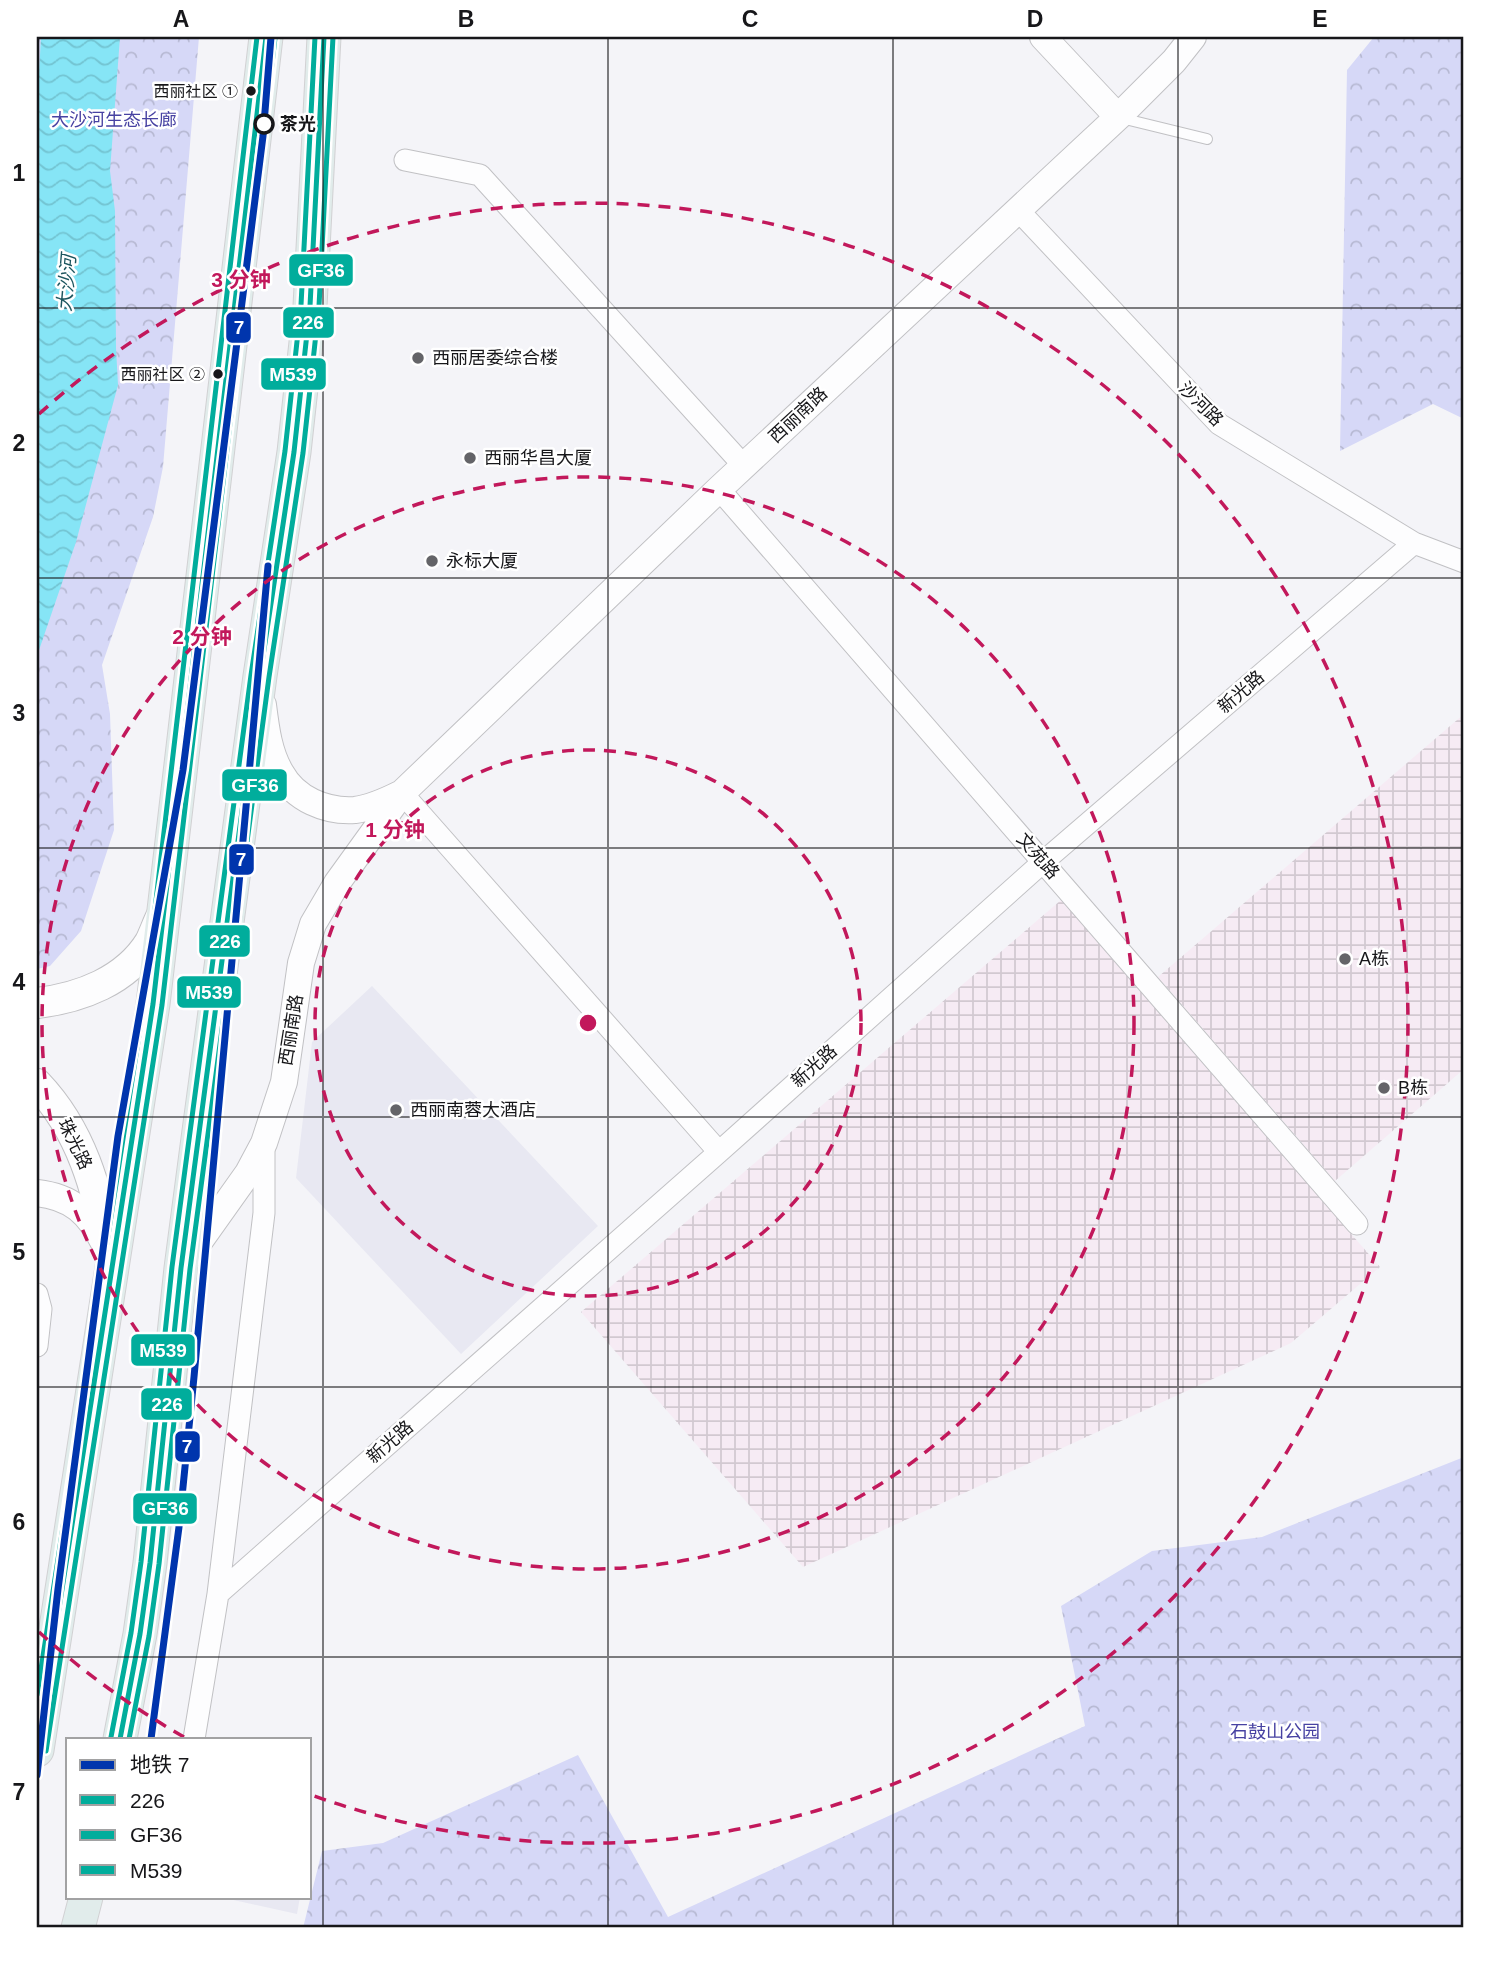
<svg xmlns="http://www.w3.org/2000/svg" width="1501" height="1965" viewBox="0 0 1501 1965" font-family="Arial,'Noto Sans SC',sans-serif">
<defs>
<pattern id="industrial-grid" width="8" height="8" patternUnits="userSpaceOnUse" patternTransform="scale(1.75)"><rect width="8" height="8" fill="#f6ebf4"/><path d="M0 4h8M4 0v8" fill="none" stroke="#d2c9d1"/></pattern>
<pattern id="forest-crowns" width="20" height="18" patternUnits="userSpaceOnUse" patternTransform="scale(1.75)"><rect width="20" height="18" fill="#d6d8f7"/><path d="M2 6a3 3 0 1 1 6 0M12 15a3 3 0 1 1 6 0" fill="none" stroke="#b7b9d3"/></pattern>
<pattern id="water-waves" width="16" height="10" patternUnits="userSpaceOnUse" patternTransform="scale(1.75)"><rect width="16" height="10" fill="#86e5f6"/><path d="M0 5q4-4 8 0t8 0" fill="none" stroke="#73c4d2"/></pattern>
</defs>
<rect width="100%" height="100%" fill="#f4f4f8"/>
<path fill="#e8e8f2" d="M372,986L598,1226L461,1354L296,1178L312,1042Z
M220,1897H300L297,1914Z"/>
<path fill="url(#industrial-grid)" d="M1464,714V1069L1335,1181L1158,977Z
M1061,900L1380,1267L1291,1343L803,1567L581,1312Z"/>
<path fill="url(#forest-crowns)" d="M37,37H199L163,467L153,517L102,665L110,714L114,830L81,931L50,966L37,969Z
M1374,37H1464V419L1433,404L1340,451L1347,70Z
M1464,1457V1928H303L322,1851L383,1843L578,1755L668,1917L1085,1726L1061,1606L1152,1551L1262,1537Z"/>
<path fill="url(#water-waves)" d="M41,37H120L110,171L115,211L116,348L118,385L76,542L37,656V110Z"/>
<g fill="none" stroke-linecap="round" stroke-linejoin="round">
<defs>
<path id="service" d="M1121,118L1207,139"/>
<path id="minor" d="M405,160L480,175L744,466
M1018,210L1219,424L1414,543L1464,562
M719,489L1357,1224
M402,793L719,1152
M37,1294L41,1309L37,1346
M218,1594L719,1152L1043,862L1414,543
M194,1739L218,1594L264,1213V1143"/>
<path id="tertiary" d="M1043,37L1118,117
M263,705C266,729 269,753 281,773C295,799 326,812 355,810C371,808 386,801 400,794
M37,1193C72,1197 89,1213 104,1243
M182,1266L248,1173L264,1143L284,1082L301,963L313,924L337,883L402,793L719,489L1118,117L1174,61L1193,37"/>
<path id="secondary" d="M37,1003C80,998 126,981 150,942C154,934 157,925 161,917
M37,1084C81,1130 98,1190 108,1251"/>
<path id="primary" d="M120,1739L140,1634L150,1563L181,1268L199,1131L260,676L294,452L310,306L324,37
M37,1750L153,1004L266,37
M78,1928L86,1897"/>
</defs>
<use href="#service" stroke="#c1c1c4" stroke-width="12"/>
<use href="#minor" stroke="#c1c1c4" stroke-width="23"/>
<use href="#tertiary" stroke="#c1c1c4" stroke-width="28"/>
<use href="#secondary" stroke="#c1c1c4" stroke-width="32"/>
<use href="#primary" stroke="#d1d1d3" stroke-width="35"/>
<use href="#service" stroke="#fdfdfe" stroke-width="10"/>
<use href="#minor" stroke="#fdfdfe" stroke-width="21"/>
<use href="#tertiary" stroke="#fdfdfe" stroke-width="26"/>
<use href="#secondary" stroke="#fdfdfe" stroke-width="30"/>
<use href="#primary" stroke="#e1eceb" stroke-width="33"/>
<defs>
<path id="bus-1" d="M120,1739L140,1634L150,1563L181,1268L260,676L294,452L310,306L324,37
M37,1750L153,1004L266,37"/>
<path id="bus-2" d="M129,1739L149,1636L159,1564L190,1269L269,677L303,453L319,306L333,37
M46,1751L162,1005L275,38"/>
<path id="bus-3" d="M37,1695L144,1003L257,37
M111,1737L131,1633L141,1562L172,1267L251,675L285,451L301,305L315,37"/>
</defs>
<use href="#bus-1" stroke="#fff" stroke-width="10"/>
<use href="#bus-2" stroke="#fff" stroke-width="10"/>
<use href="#bus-3" stroke="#fff" stroke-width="10"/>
<use href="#bus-1" stroke="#01ad9c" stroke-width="5"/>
<use href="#bus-2" stroke="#01ad9c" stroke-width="5"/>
<use href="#bus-3" stroke="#01ad9c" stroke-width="5"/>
<defs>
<path id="metro-1" d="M151,1739L179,1527L194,1377L268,566
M37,1775L58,1589L118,1136L183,770L263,136L271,37"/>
</defs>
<use href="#metro-1" stroke="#fff" stroke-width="12"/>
<use href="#metro-1" stroke="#0035ad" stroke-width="7"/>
</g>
<path fill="none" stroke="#17171a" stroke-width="2" stroke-opacity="0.55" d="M323,37V1928M608,37V1928M893,37V1928M1178,37V1928M37,308H1464M37,578H1464M37,848H1464M37,1117H1464M37,1387H1464M37,1657H1464"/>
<g fill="none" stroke="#c2185b" stroke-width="3.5" stroke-dasharray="12 9">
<circle cx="588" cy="1023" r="273"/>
<circle cx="588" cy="1023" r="546"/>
<path d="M184 1737A820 820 0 0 1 39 1632M39 414A820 820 0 1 1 314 1796"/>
</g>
<g fill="#17171a" stroke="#fff" stroke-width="2.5">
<circle cx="251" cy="91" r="6"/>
<circle cx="218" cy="374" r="6"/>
</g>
<circle fill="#fff" stroke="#17171a" stroke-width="3.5" cx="264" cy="124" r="9"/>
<g fill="#646468" stroke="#fff" stroke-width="2.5">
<circle cx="418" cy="358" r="7"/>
<circle cx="470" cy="458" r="7"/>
<circle cx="432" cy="561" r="7"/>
<circle cx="1345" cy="959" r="7"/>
<circle cx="1384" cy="1088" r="7"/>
<circle cx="396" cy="1110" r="7"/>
</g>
<g text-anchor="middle" stroke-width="5" stroke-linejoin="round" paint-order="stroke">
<g font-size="16" fill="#17171a" stroke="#fff" text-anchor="end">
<text x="238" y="97">西丽社区 ①</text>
<text x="205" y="380">西丽社区 ②</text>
</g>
<g font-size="18" fill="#4742a2" stroke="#fff">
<text x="114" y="126">大沙河生态长廊</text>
<text x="1275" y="1738">石鼓山公园</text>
</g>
<g font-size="18" font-weight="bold" fill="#17171a" stroke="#fff" text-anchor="start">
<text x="280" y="130">茶光</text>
</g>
<g font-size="18" fill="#17171a" stroke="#fff" text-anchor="start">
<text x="432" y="364">西丽居委综合楼</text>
<text x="484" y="464">西丽华昌大厦</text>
<text x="446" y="567">永标大厦</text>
<text x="1359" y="965">A栋</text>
<text x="1398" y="1094">B栋</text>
<text x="410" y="1116">西丽南蓉大酒店</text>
</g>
<g font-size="18" fill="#17171a" stroke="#fff">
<text transform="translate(1201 404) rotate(45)" y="6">沙河路</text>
<text transform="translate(798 415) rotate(-43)" y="6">西丽南路</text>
<text transform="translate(1241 692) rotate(-41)" y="6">新光路</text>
<text transform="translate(1038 856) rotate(49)" y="6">文苑路</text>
<text transform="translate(291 1030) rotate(-81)" y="6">西丽南路</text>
<text transform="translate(814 1066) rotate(-42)" y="6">新光路</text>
<text transform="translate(75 1144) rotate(64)" y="6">珠光路</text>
<text transform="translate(390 1442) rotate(-41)" y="6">新光路</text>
</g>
<g font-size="19" font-style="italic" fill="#1d565f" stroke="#fff">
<text transform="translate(66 283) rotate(-85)" y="7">大沙河</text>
</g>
</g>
<circle cx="588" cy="1023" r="10" fill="#c2185b" stroke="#fff" stroke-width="3.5"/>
<g font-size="21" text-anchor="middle" font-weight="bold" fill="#c2185b" stroke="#fff" stroke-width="5" stroke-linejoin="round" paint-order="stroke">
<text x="241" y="287">3 分钟</text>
<text x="202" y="644">2 分钟</text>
<text x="395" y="837">1 分钟</text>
</g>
<g stroke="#fff" stroke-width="2.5">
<rect x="288" y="253" width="66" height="34" rx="7" fill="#01ad9c"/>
<rect x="282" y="306" width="53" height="33" rx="7" fill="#01ad9c"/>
<rect x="225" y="311" width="27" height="33" rx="7" fill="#0035ad"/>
<rect x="260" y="357" width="67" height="34" rx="7" fill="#01ad9c"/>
<rect x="221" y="768" width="67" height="34" rx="7" fill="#01ad9c"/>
<rect x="228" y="843" width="27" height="33" rx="7" fill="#0035ad"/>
<rect x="198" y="924" width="53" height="34" rx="7" fill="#01ad9c"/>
<rect x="176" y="975" width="66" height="34" rx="7" fill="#01ad9c"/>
<rect x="130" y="1333" width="66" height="34" rx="7" fill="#01ad9c"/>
<rect x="140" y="1387" width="53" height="34" rx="7" fill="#01ad9c"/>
<rect x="174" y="1430" width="27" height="33" rx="7" fill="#0035ad"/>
<rect x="132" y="1492" width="66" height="33" rx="7" fill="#01ad9c"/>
</g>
<g font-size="19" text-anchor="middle" font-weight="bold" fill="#fff">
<text x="321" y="277">GF36</text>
<text x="308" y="329">226</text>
<text x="239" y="334">7</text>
<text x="293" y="381">M539</text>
<text x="255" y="792">GF36</text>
<text x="241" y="866">7</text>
<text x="225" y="948">226</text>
<text x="209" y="999">M539</text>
<text x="163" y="1357">M539</text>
<text x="167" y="1411">226</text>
<text x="187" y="1453">7</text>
<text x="165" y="1515">GF36</text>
</g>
<rect width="1501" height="1965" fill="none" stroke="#ffffff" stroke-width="77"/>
<rect x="66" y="1738" width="245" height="161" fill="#ffffff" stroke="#a2a2a3" stroke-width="2"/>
<rect x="80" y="1760" width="35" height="10" fill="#0035ad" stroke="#a2a2a3" stroke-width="2"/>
<text x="130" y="1772" font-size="21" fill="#17171a">地铁 7</text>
<rect x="80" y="1795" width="35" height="10" fill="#01ad9c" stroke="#a2a2a3" stroke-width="2"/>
<text x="130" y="1808" font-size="21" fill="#17171a">226</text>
<rect x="80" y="1830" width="35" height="10" fill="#01ad9c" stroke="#a2a2a3" stroke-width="2"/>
<text x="130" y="1842" font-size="21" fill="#17171a">GF36</text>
<rect x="80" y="1865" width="35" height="10" fill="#01ad9c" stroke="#a2a2a3" stroke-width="2"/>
<text x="130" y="1878" font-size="21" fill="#17171a">M539</text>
<rect x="38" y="38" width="1424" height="1888" fill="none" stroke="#17171a" stroke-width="2.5"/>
<g font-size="23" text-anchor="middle" font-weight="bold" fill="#17171a">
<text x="181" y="27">A</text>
<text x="466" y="27">B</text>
<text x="750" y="27">C</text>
<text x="1035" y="27">D</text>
<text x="1320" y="27">E</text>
<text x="19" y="181">1</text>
<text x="19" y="451">2</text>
<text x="19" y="721">3</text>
<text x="19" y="990">4</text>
<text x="19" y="1260">5</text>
<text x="19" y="1530">6</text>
<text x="19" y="1800">7</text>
</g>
</svg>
